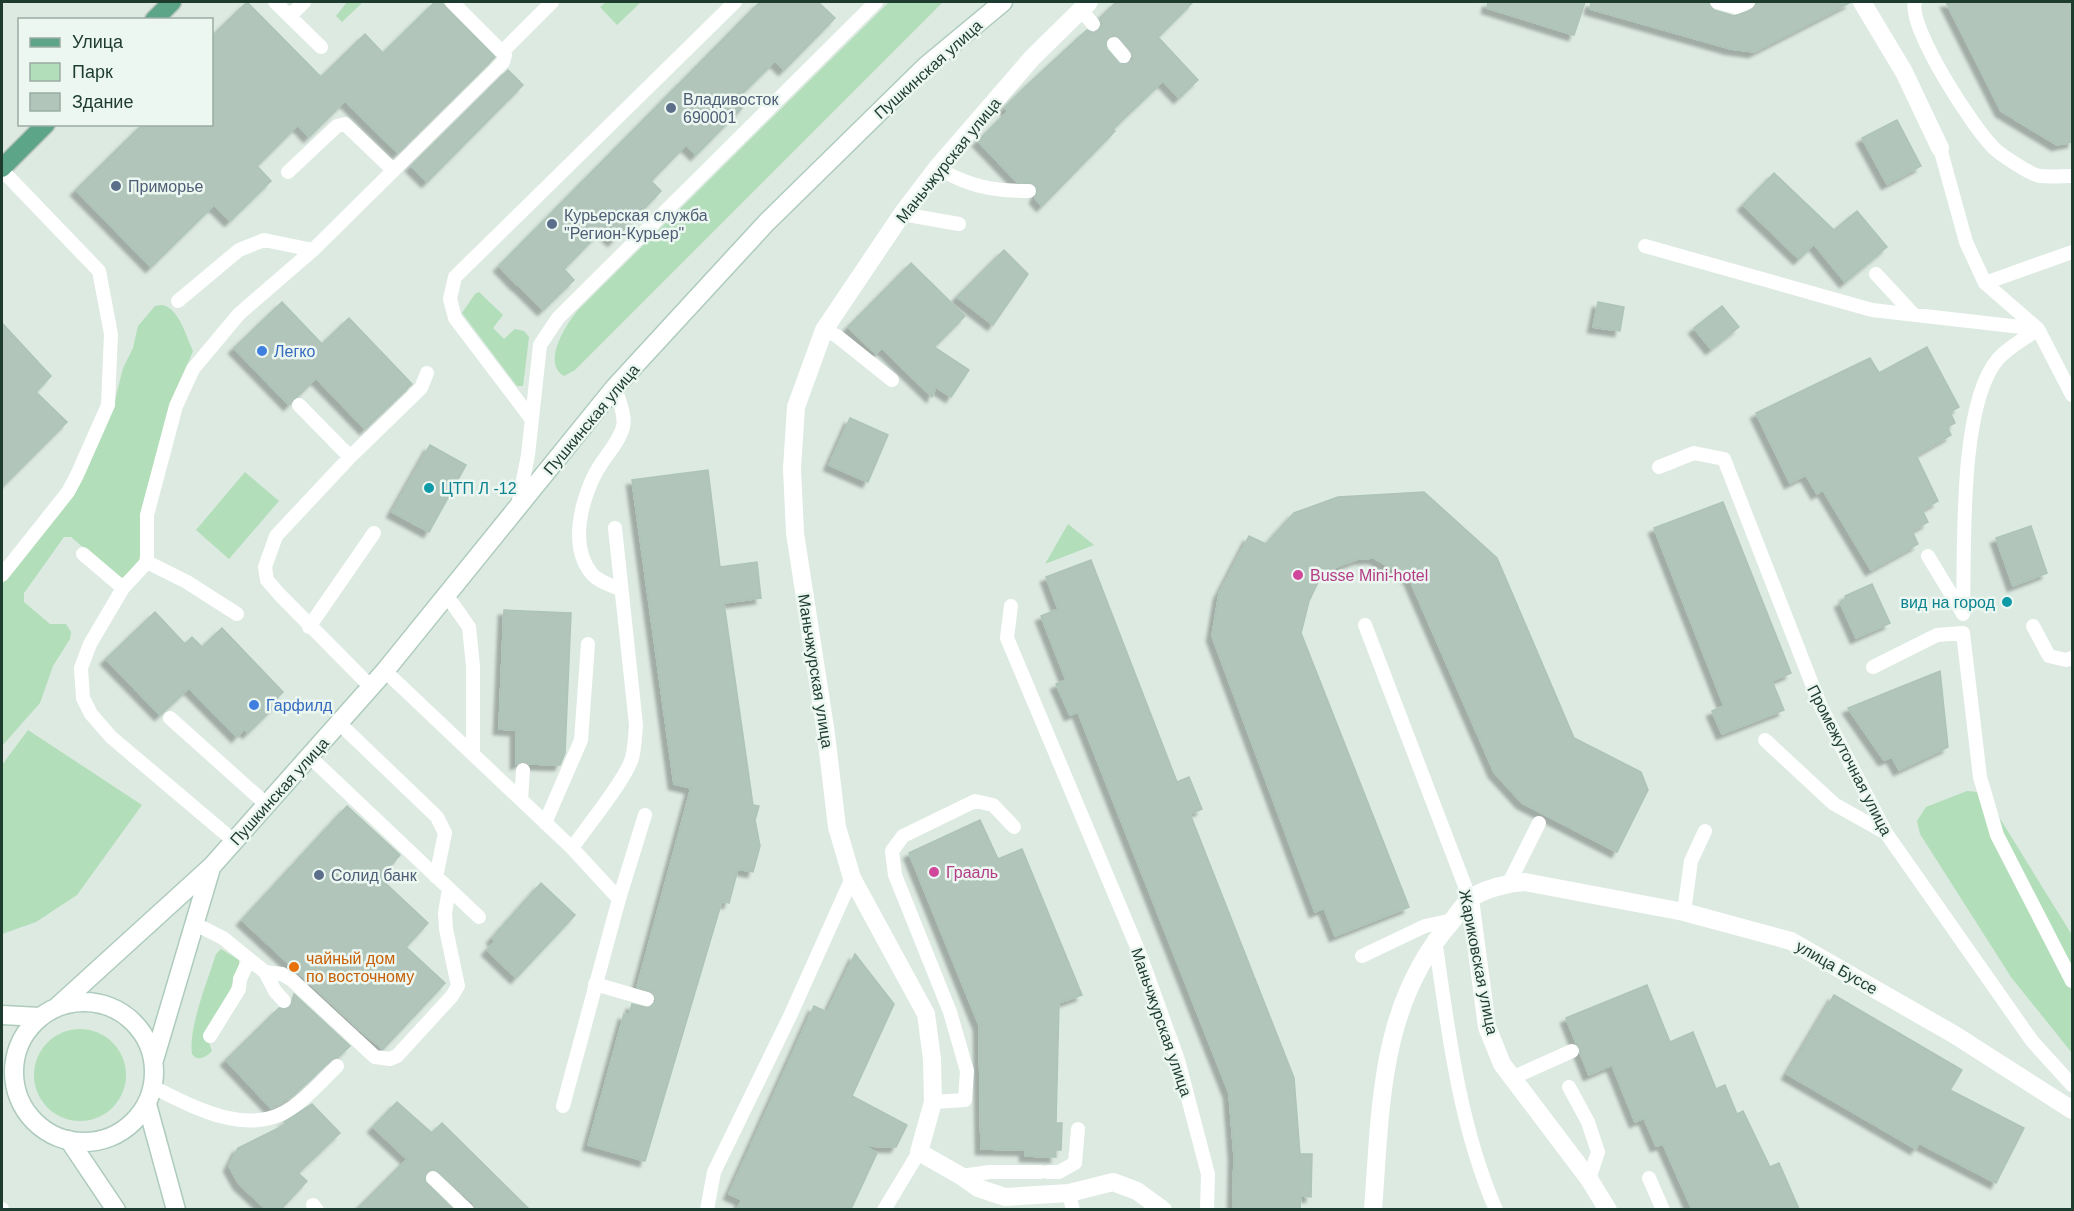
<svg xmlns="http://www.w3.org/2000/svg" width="2074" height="1211" viewBox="0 0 2074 1211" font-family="Helvetica,sans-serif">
<defs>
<filter id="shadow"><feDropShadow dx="-5.5" dy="5.5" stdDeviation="1.5" flood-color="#0004"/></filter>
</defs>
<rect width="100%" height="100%" fill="#dceae2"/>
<path fill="#b2deb9" d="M347,2H363L342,22L336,16Z
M606,2H641L617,25L600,7Z
M889,2H943L575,370L564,376C541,363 567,323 578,310Z
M479,292L503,315L493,328L504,339L515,329L524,331L529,337L523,386H517L462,313L475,294Z
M162,305C179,308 186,336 193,351L171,403L142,514L141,554L138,562L124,577L119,578L71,537H64L24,593V602L50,624H66L71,632L70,639L53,666L40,703L2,746V584L71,497L113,408L123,368L133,348L138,326L155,306Z
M245,472L279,501L229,559L196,530Z
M1068,524L1094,545L1045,564Z
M28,730L142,805L77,895L36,922L2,934V765Z
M1967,791L1978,792L1994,809L2072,935V1053L2011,977L1920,834L1917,821L1926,807Z
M221,949L239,960V965L228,996L206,1035L212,1051C206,1057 198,1062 192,1054C188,1028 208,980 216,954Z
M34 1075a46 46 0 1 1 92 0a46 46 0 1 1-92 0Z"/>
<path fill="#b1c5bb" stroke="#aec4b8" stroke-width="1.5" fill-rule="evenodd" filter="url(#shadow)" d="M247,2L321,77L365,34L383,53L435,2H441L495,57L398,153L345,101L309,137L298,125L257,166L271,181L230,221L214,205L151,267L76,190L143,124H212V36Z
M760,2H818L835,18L784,70L775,61L738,98L745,105L696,155L686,145L651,181L661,191L613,241L602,230L564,269L574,280L543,310L518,285L520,283L517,285L499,266Z
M1116,2H1193L1158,37L1198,80L1179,98L1163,81L1113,129L1115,131L1042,206L1035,198L1038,191L1034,184L1017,182L978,141L1008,111L1005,107L1024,88L1087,30L1094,33L1099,30L1102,23L1100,18ZM1113,35L1120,38L1131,51L1133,59L1129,63L1120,64L1107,49L1106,40Z
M1488,2H1585L1574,35L1487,8Z
M1591,2H1708L1714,10L1734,16L1752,10L1757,2H1851L1754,52L1731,49L1590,9Z
M1946,2H2073V142L2057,145L2001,111Z
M508,70L523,85L427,182L411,166Z
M1897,120L1921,166L1887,184L1862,138Z
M1774,173L1834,230L1857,211L1887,247L1845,282L1814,244L1799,259L1743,205Z
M1004,250L1028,274L993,325L957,297Z
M911,263L965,316L934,347L969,370L951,397L936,387L932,397L882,348L876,354L848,327Z
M282,302L322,344L349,318L412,384L365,429L316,378L289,405L234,348Z
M1598,302L1624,307L1620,331L1593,327Z
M1722,306L1739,327L1711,349L1694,328Z
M2,323L51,376L36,392L67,422L2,487Z
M1927,347L1959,407L1950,412L1955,423L1947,427L1951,435L1916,455L1938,501L1922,510L1928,522L1912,531L1918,544L1871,570L1823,490L1817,494L1806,475L1790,483L1756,413L1870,358L1879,373Z
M850,418L888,435L868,482L829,465Z
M430,445L466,465L429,532L392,512Z
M708,470L720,567L757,562L761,598L724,603L753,805L759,806L755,820L760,846L753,872L738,869L729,903L722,901L645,1161L588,1145L624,1014L629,1015L632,1004L649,1008L656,1001L653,992L637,987L691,788L674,784L632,480Z
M1424,492L1497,558L1574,738L1641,772L1648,790L1617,852L1522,803L1494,772L1409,578L1374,558L1358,559L1323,572L1309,601L1301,633L1409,907L1335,936L1324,908L1315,912L1212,636L1219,594L1249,536L1266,544L1294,513L1338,497Z
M1723,502L1791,673L1772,681L1784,710L1722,734L1712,711L1724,706L1654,528Z
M2031,526L2047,573L2013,586L1996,538Z
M1091,560L1177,782L1189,777L1202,809L1190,814L1294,1078L1300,1154H1312L1311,1197L1301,1196L1300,1209H1233L1234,1155L1229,1093L1078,712L1070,715L1056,684L1066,680L1041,616L1058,609L1046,577Z
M1872,584L1890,623L1856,638L1840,602L1846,599L1845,596Z
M504,610L571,613L565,753L560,765L530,764L523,761L516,764V730L499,729Z
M155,612L185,644L192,637L202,647L222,628L283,692L276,699L279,702L248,733L244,729L237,737L189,688L160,715L106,659Z
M1940,671L1948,747L1899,770L1892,757L1884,760L1848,708Z
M347,806L400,855L380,878L428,923L406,947L445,983L383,1049L363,1033L242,920Z
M980,820L998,859L1022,849L1082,995L1059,1003L1056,1123H1062L1061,1150H1055L1056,1157L1025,1156V1150L981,1149L979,1025L909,853Z
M541,883L575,915L516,978L487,950L495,941L492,938Z
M855,954L894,1004L852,1096L907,1125L896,1147L865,1146L877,1153L851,1209H737L742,1200L729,1194L814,1006L827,1012Z
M1647,985L1670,1042L1693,1032L1716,1089L1725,1085L1737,1114L1743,1111L1770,1167L1779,1163L1799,1209H1692L1663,1144L1656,1146L1644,1118L1635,1122L1612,1065L1589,1075L1566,1018Z
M294,994L350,1046L338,1057L331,1060L293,1096L271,1108L226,1060L279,1008L290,1007Z
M1834,995L1962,1070L1950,1090L2024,1128L1996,1183L1919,1143L1916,1149L1787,1074Z
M397,1102L432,1133L442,1123L529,1209H476L473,1203L434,1169L426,1172L425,1181L453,1209H357L407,1159L373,1127Z
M312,1104L340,1133L298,1173L307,1181L281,1209H266L239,1184L229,1166L238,1148L287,1124L284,1122Z"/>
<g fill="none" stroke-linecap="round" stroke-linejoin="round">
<defs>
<path id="secondary" d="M14 1072a70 70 0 1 1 140 0a70 70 0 1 1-140 0Z
M57,1007L212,866L385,671L615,387L766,223L926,66L1003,2
M2,1015L40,1017
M154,1060L211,868
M147,1104L176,1210
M69,1140L116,1210"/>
<path id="primary" d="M154,20L172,2
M2,168L46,124"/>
</defs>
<use href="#secondary" stroke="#aecbbd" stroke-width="21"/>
<use href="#primary" stroke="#c0c8c5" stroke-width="21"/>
<path stroke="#fff" stroke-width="14" d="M275,2L321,47
M452,2L502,52
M1717,2L1736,7L1748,2
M1915,2C1907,26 1975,132 1996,150C2003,156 2031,175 2040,176C2050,177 2062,176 2072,176
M1081,10L1093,24
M290,16L304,2
M1114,44L1124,56
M1940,148L1966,242L1985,283L2038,329L2072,395
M937,168C969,186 991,191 1029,191
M2,170L99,271L111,334L108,405L77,475L68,492L2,575
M288,172L337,126L345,124L393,170
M902,214L959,224
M1645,246L1872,310L2038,329
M1876,274L1914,315
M1985,283L2072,252
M178,301L239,250L264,240L313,250L503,62L505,55L502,52L552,2
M824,330L837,336L892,380
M615,387C618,398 626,415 623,427C619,443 603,458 595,474C581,502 569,547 592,574C598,581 610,585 620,589
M299,405L350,457
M530,417L455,318L450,299L455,277L735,2
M1659,467L1694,453L1724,459L1821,707L1886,833L2032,1041L2072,1085
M518,505L528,455L540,345L558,318L876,2
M83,554L123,588
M1928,556L1963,614
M147,562L187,582L237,614
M447,596L469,627L473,666V754
M1011,606L1007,638L1139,952L1178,1060L1208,1174L1207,1210
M1963,614C1965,553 1958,405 1998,359C2008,347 2026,338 2038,329
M1365,625L1470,899
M2033,626L2049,656L2066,660L2072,658
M309,627L374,533
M1873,667L1937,635L1963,633L1980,777L1997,835L2072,981
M385,671L572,848
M371,687L280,595L267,580L265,567L276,536L350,457L421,388L427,373
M170,718L266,804
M339,723L437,817L445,833L436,877
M1765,740L1834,804L1886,833
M310,757L479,917
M521,800L523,770
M545,823L581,740L588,644
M234,841L111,737L91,714L83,698L81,668L90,644L123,588L147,562V515L176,406L193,369L239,314L313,250
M1509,883L1539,823
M619,899L645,815
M1684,912L1691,861L1705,831
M195,924L223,938L265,972L282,974L292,980L375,1057L390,1059L397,1056L452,996L458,986L446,929L445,913L449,889
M1435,939C1448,1030 1459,1125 1496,1210
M1362,956L1425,926L1453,920
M265,972L275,991L284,1001
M595,984L647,999
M210,1036L239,989L240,979L249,960
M1514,1077L1572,1051
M153,1087C193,1107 250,1139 293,1107C309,1096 323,1080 337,1066
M1569,1087L1588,1122L1598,1152L1589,1179
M933,1102L965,1100L967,1071L950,1012L895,875L892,851L903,836L975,801L993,805L1014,827
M563,1106L619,899L572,848C586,828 626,779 632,758C635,747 635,735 636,725L615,528
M1048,1172H1059L1075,1163L1078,1129
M961,1176L990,1172H1041
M433,1178L467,1210
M1649,1178L1663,1210
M1069,1193L1073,1210
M313,1205L317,1210
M2,1209V1210
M707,1210L714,1172L790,1016L852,878
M884,1210L919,1152"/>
<path stroke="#fff" stroke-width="18" d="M1089,2L1032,58L937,168L902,214L824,330L796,407L792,468L795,533L826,734L837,827L852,878L926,1014L932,1059L933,1102L919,1152L961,1176L978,1188L1005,1197L1069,1193L1113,1182L1137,1191L1163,1210
M1862,2L1904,72L1940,148
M1470,899L1487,1027L1502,1064L1589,1179L1608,1210
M1373,1210C1381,1106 1379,1004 1452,921C1457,915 1462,906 1469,900C1482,889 1508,883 1525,882L1684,912L1791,941L1955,1035L2072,1110"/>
<use href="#secondary" stroke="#fff" stroke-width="18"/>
<use href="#primary" stroke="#5ca589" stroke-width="18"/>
</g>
<g fill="#5c6f8a" stroke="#edf7f1" stroke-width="2">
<circle cx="671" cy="108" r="6"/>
<circle cx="116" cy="186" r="6"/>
<circle cx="552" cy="224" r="6"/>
<circle cx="319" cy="875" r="6"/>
</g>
<g fill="#3f7fe0" stroke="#edf7f1" stroke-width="2">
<circle cx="262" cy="351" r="6"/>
<circle cx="254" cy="705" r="6"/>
</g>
<g fill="#0f9aa8" stroke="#edf7f1" stroke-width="2">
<circle cx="429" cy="488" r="6"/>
<circle cx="2007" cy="602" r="6"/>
</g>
<g fill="#d1479c" stroke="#edf7f1" stroke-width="2">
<circle cx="1298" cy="575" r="6"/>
<circle cx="934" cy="872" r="6"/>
</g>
<circle fill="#e8710a" stroke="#edf7f1" stroke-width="2" cx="294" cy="967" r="6"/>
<g text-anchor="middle" stroke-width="5" stroke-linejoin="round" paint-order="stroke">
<g font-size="16" fill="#1d3b2f" stroke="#edf7f1">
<text transform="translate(928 69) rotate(-42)" y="6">Пушкинская улица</text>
<text transform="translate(948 160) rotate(-51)" y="6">Маньчжурская улица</text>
<text transform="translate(591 419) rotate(-50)" y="6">Пушкинская улица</text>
<text transform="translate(816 671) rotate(81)" y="6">Маньчжурская улица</text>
<text transform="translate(1850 760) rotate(63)" y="6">Промежуточная улица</text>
<text transform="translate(279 791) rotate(-48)" y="6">Пушкинская улица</text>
<text transform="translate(1479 962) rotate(79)" y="6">Жариковская улица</text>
<text transform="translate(1837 967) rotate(30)" y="6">улица Буссе</text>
<text transform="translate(1162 1022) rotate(71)" y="6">Маньчжурская улица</text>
</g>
<g font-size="16" fill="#4e5e75" stroke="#edf7f1" text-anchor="start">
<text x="683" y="105">Владивосток<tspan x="683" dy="18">690001</tspan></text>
<text x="128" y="192">Приморье</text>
<text x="564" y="221">Курьерская служба<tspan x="564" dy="18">"Регион-Курьер"</tspan></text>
<text x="331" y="881">Солид банк</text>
</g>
<g font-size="16" fill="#366cbe" stroke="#edf7f1" text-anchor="start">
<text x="274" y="357">Легко</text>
<text x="266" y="711">Гарфилд</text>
</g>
<g font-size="16" fill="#0d838f" stroke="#edf7f1" text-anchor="start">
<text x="441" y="494">ЦТП Л -12</text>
<text x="1995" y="608" text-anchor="end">вид на город</text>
</g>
<g font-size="16" fill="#b23c85" stroke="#edf7f1" text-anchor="start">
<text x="1310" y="581">Busse Mini-hotel</text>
<text x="946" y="878">Грааль</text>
</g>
<g font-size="16" fill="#c56008" stroke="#edf7f1" text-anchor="start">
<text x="306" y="964">чайный дом<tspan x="306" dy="18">по восточному</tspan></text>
</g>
</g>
<rect width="2074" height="1211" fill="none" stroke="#1d3b2f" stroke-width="6"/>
<rect x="18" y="18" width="195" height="108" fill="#edf7f1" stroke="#9aaca3" stroke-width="1.5"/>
<rect x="30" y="38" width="30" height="9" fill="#5ca589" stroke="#9aaca3" stroke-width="1.5"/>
<text x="72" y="48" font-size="18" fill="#1d3b2f">Улица</text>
<rect x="30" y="63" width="30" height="18" fill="#b2deb9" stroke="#9aaca3" stroke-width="1.5"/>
<text x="72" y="78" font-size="18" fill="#1d3b2f">Парк</text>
<rect x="30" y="93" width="30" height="18" fill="#b1c5bb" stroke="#9aaca3" stroke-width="1.5"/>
<text x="72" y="108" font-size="18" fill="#1d3b2f">Здание</text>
</svg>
